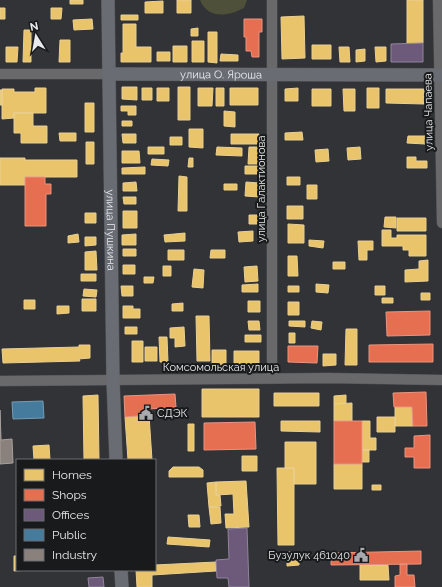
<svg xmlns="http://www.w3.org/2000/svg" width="442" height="587" viewBox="0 0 442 587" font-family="Raleway,sans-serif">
<rect width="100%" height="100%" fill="#313336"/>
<path fill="#4e5039" d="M200,0H247L244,8C229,16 208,20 200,0Z"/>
<path fill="#e9c46a" stroke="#e9cf92" d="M70,0H83V4H70Z
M177,0H191V13H177Z
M407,0H423V43L407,44Z
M163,1V13H145V2Z
M0,8H5V19H0Z
M51,8H62L61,19H51Z
M121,15H138V20H121Z
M304,16L305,58L282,59L281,17Z
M92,19L93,29L74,30L73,20Z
M123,24H136V47H151V62H121V53H123Z
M198,28V36H191V29Z
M24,30H31V62H23Z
M208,32H217V63L208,62Z
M60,40H70V62H59Z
M192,41H204V62H192Z
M312,45H331V59H312Z
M173,46H187V62H173Z
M6,47H18L17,62H6Z
M339,47H349L350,62H340Z
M375,47H386V61L376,62Z
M365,49V61L356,62V50Z
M157,52H170V61H157Z
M221,54L238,55V61H220Z
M122,87H137V100L122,99Z
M178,87H190V120H178Z
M35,88H46V113H14V118L2,119V89H14V92H35Z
M142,88H152V100H142Z
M157,88H169V101H157Z
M198,88H213L212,106H198Z
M216,88H224V106H216Z
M230,88H258V105H230Z
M298,88V101H285V89Z
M367,88H379V108H367Z
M312,89H331V106H312Z
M343,89H355V111H344Z
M386,89H424V104L386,103Z
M0,90H2V105H0Z
M85,103H94V132H85Z
M121,106H136V115H128V111H121Z
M224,111L235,112V127L224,126Z
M14,113H33V126H47V143H21V133H14Z
M122,121H132V126H122Z
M189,129H203V148L189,147Z
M302,132L303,140H285V133Z
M59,133H76V141H60Z
M122,134H136V143H123Z
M231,134H259V144H231Z
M408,136H425V144L407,143Z
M170,137H182V145H170Z
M86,142H94V164H86Z
M148,147H164V154H148Z
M217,147L242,148V156L216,155Z
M249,147H260V164H248Z
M360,147L361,159L348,160L347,148Z
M328,149L329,161L316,162L315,150Z
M122,151H139L140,163H122Z
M407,157H416V161H427V168H407Z
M0,158H25V160H77V177H25V185H0Z
M189,158H193V167H188Z
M152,159L169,160L168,166L151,165Z
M245,166H258V174H245Z
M145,167V174H122V168Z
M179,176L187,177V211H178Z
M287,177H300V185H287Z
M136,182L137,191H123V183Z
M246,182L259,183V197L245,196Z
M224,184H237V190H224Z
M307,185H317V199H307Z
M123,197H136V204H124Z
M287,206H303V219H287Z
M123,211H137V228H123Z
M85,213H96V223H85Z
M249,215H260V224H249Z
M385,217H396V228L384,227Z
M397,218H426V231H397Z
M288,224L304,225V243H288Z
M382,230H391V238H397V235H426V256H409V250H403V246H382Z
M253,231V241L239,242L238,232Z
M185,233V241L165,242L164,235Z
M78,234L79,242L68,243V236Z
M136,234V245H122V235Z
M85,237H96V245L85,246Z
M309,240L324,241L323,248L309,246Z
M358,241H373V250H367V260H359Z
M123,249H136V256H123Z
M168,250H184V260H168Z
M211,250H225V258H210Z
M96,251L97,270H85V252Z
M288,256H297L298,276H288Z
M428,260V281L405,282V270L419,269V261Z
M333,262H345V269H333Z
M123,265H135V274H123Z
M163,266H171V276H163Z
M257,266L258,281L245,282L244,267Z
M194,269L204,270L203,288L192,287Z
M81,274H96V281H81Z
M144,277H154L153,283H144Z
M258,284V292H242V285Z
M316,284L329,285L328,293L316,292Z
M121,286H133V296H122Z
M288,286H299V292H288Z
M375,286H385V295H375Z
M84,289L97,290L96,297L83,296Z
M421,293H430V300H421Z
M382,298H393V303H382Z
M82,299H96V311H82Z
M24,300H35V309H24Z
M248,301H260V312H248Z
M288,302H299V315H288Z
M183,303V311H172V304Z
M57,306H69V313L57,314Z
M123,306H133V309H140V318H123Z
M196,316H209L210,361H197Z
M248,321H259L260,330H249Z
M289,321H305V327L289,326Z
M312,321L322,322L321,330L311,328Z
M125,327H137V334H125Z
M184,327L185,346L175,347V338H170V328Z
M346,329H357V365H345Z
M289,333H295V343H289Z
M245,335H261V342H245Z
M159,337H167L168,362H160Z
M132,341H143V362H132Z
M79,345H90V358L79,359L80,361L3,363L2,349L79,347Z
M145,347H157V361H145Z
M212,350H226V365H212Z
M234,351H259V363L234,364Z
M323,354H336V365L323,366Z
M202,389H259V417H202Z
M274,393H319V406H274Z
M98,395L99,460H84L83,396Z
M346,395V403L334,404V396Z
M352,403V421H334V404Z
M395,407H412L413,426H395Z
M149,415L152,460H128L125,417Z
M377,417H395V432H377Z
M281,421H320V432L281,431Z
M362,421H370V438H376V450H362Z
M188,424H194V451H188Z
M285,442H316V484H294V468H285Z
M49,445L50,460H34L33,446Z
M362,450H369V462H362Z
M242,456H257V471H242Z
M334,464H362V489H334Z
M173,467H199L203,470V477H169V471Z
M277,468H294V545H278Z
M246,481L249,527L226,528L225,514H234L233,494L216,495V482Z
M216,482V495H220L221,506L209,507L207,483Z
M372,485H381V490H372Z
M209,507H220L221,523L211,524Z
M188,515H199L200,527H189Z
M168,537L210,540L209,547L167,544Z
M287,552H299V557L287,558Z
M14,556H17V570H29L14,571Z
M299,559V565L287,566V560Z
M216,562V571L152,575V587H137L136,570H155V565Z
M360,565H388L389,580H360Z"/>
<path fill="#e76f51" stroke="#e89480" d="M244,19H262V32H259V57H252L251,51H246V37H244Z
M25,177H45V184H51V194H46V226H25Z
M430,311V335L387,336L386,312Z
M433,344V362H369V345Z
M288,346H318L317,363L288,362Z
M426,392L427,426H413L412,407H394L393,393Z
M175,394L176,407L149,409V415L125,417L124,396Z
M334,421H362V464H334Z
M255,422L256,449L204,450V423Z
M430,435V468H414V457H405V448H414V436Z
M421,551V564L331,565V553Z
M400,564H407V575H414L415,587H395V576L400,575Z"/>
<path fill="#6d597a" stroke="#92849d" d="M423,43V62H391V44Z
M247,528L249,587H229L228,578H217L216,560L229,559L228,529Z
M103,577L104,587H89L88,578Z"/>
<path fill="#457b9d" stroke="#769cb5" d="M43,401L44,418L13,419L12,402Z"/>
<path fill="#8a817c" stroke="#a6a09e" d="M0,410L1,440L12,439L13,463L0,464Z"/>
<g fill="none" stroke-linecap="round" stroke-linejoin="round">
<defs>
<path id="minor" d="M438,0L442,223
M0,74H108
M272,379V0
M0,381L328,378L442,380"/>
<g id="major">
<path id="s1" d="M108,0L113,380L116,460"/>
<path id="s2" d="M108,74L442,75"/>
<path d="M121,570L122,587"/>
</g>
</defs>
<use href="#minor" stroke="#4f5154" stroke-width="11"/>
<use href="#major" stroke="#4f5154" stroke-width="14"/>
<use href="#minor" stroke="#69696c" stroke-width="10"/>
<use href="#major" stroke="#696c73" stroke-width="13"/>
</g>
<defs>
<symbol id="civic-bare" viewBox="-9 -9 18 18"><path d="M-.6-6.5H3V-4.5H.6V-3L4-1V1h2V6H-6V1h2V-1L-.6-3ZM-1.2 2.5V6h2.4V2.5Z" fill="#a9aaae" stroke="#191a1c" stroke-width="2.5" paint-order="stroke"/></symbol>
</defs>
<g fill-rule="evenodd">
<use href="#civic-bare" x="136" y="403" width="20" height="20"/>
<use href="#civic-bare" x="351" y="545" width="20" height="20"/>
</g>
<g text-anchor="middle" stroke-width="4" stroke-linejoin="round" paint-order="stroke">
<g font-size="11" fill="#e9eaee" stroke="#191a1c">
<text dy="4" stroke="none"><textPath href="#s2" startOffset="113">улица О. Яроша</textPath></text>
<text transform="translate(428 112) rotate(-91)" y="4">улица Чапаева</text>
<text transform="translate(261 189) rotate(-90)" y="4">улица Галактионова</text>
<text dy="4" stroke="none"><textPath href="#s1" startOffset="230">улица Пушкина</textPath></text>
<text x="221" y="371">Комсомольская улица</text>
</g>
<g font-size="11" fill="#e9eaee" stroke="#191a1c" text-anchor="start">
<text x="157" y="417">СДЭК</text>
<text x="350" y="559" text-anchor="end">Бузулук 461040</text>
</g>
</g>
<rect x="16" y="459" width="140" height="112" fill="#191a1c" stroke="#6c6d70"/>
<rect x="24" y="469" width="20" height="12" fill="#e9c46a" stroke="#6c6d70"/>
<text x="52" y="479" font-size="12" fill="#e9eaee">Homes</text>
<rect x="24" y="489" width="20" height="12" fill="#e76f51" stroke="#6c6d70"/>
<text x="52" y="499" font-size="12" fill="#e9eaee">Shops</text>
<rect x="24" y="509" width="20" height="12" fill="#6d597a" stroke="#6c6d70"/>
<text x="52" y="519" font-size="12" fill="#e9eaee">Offices</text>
<rect x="24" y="529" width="20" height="12" fill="#457b9d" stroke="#6c6d70"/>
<text x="52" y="539" font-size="12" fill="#e9eaee">Public</text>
<rect x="24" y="549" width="20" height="12" fill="#8a817c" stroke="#6c6d70"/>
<text x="52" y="559" font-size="12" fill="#e9eaee">Industry</text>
<g transform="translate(36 36) rotate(349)" stroke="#191a1c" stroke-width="3" paint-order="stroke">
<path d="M0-3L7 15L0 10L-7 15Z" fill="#e9eaee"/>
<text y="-6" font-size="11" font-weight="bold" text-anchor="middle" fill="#e9eaee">N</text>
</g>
</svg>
